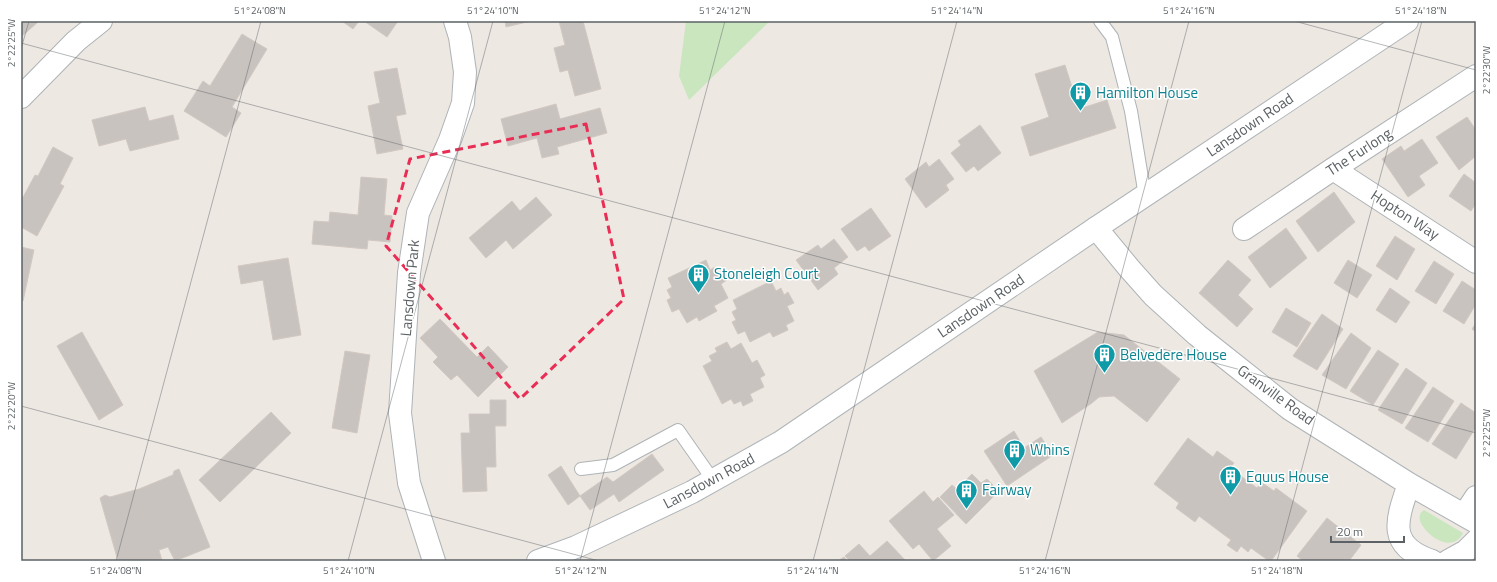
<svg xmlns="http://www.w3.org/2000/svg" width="1497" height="582" viewBox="0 0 1497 582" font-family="'Titillium Web',sans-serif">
<rect width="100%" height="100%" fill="#eee8e3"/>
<path fill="#cae6bf" d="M686,21H770L689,100L679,76Z
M1424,510L1463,533C1450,559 1415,526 1420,515C1420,513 1422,511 1424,510Z"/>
<path fill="#c9c3c0" stroke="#d2c8c1" d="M21,21H37L38,22L21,37Z
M342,21H359L353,29Z
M364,21H398L387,37Z
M505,21H531L506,27Z
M559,21H583L601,89L575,96L568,70L560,72L554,48L565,45Z
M242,34L267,49L232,107L241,113L226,137L184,111L203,81L210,86Z
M1065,65L1079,109L1107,100L1116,128L1030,156L1021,127L1049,117L1035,74Z
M397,68L406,114L396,116L403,149L377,154L368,106L380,103L374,72Z
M556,104L560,119L600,108L607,133L557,147L559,154L542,158L537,138L508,146L501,119Z
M145,107L149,121L173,115L179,139L130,151L126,139L99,146L92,120Z
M1467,117L1476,130V156L1459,170L1436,137Z
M980,125L1001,153L978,171L974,166L966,172L951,153L961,145L958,141Z
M1422,139L1438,163L1419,176L1425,185L1408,197L1382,159L1401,146L1404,151Z
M53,147L73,158L60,184L64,186L37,236L21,227V201L35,175L38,176Z
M939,159L954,179L946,185L949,190L926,208L905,179L926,162L929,167Z
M1464,174L1476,183V203L1471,211L1449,196Z
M361,177L387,179L384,215L392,216L390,242L368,240L367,249L312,244L314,221L329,222L330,212L358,215Z
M1334,192L1355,222L1318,252L1296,221Z
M536,197L552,215L513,249L506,240L486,258L469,238L512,201L520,211Z
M871,208L891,236L869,251L865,246L857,251L841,229Z
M1286,228L1307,258L1270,288L1248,257Z
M1395,236L1415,249L1397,280L1376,266Z
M834,239L848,257L834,268L838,274L818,290L796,260L818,245L821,249Z
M21,247L34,250L23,301H21Z
M288,258L301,335L273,340L263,280L241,284L238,266Z
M706,260L710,270L715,267L719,274L723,271L727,280L721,284L728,298L714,306L717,311L699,321L697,317L687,323L679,309L672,312L667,300L671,298L667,290L672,287L668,278Z
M1228,260L1251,280L1238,295L1253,309L1237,327L1199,293Z
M1348,260L1372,275L1357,298L1334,283Z
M1434,261L1454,274L1436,304L1415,291Z
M771,281L776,291L781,288L784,295L788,292L794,303L787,306L794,321L786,325L788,330L773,337L770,332L750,342L745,331L738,334L732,322L736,320L732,312L737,309L733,300Z
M1462,281L1476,290V304L1464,324L1443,311Z
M1390,288L1410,302L1396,323L1376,310Z
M1286,308L1311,323L1297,347L1272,332Z
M1322,314L1343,329L1317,370L1293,356Z
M440,319L477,357L488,346L508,367L478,397L457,375L451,380L433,362L438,357L420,338Z
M1476,323V332L1472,329Z
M82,332L123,405L99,420L57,346Z
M1098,332L1124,335L1180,379L1147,422L1114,396L1099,397L1092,403L1062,423L1034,371Z
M1351,333L1371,348L1346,389L1322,375Z
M727,342L731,349L741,343L752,363L757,360L765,375L760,378L764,387L750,394L753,401L743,406L741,401L734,404L731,399L722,404L703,366L712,361L709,356L717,352L715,348Z
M1378,350L1399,364L1373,405L1350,391Z
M345,351L370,355L357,433L332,428Z
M1406,368L1427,383L1402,424L1378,410Z
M1433,387L1454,401L1428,442L1405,428Z
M490,400H506V426H495L496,467H486L487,491L463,492L461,433H470L469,414H490Z
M1461,403L1476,413V427L1456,459L1432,444Z
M271,412L291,433L220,502L199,480Z
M1014,431L1024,448L1041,437L1053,455L1007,486L984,451Z
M1188,438L1213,457L1217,451L1234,463L1230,468L1257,488L1261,482L1274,491L1276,488L1307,511L1271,561H1269L1251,548L1248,552L1241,546L1237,552L1227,545L1231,540L1199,516L1195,522L1176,508L1179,503L1154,484Z
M652,454L664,470L619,502L614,494L590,510L580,496L607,477L613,482Z
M561,466L580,496L568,505L548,475Z
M179,469L210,547L175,561L168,547L159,550L162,561H118L100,498L105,495L110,497L139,489L173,475L174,471Z
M972,474L981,483L987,479L999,491L966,524L940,497L952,485L957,489Z
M924,491L933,502L938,497L954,515L937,529L951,546L933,561L919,544L913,549L889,521Z
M1327,518L1361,545L1349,561H1303L1297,556Z
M887,541L906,561H850L845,556L859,544L870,556Z
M844,557L847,561H838Z"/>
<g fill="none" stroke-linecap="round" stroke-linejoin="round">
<defs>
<path id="lane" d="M1100,21L1112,37L1131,111L1145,196
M581,469L613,465L678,430L713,480"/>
<path id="street" d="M21,97L76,41L101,21
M1333,169L1476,262
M1096,228L1129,268L1153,295L1197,335L1290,409L1409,484L1476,522
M1244,229L1333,169L1476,76
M1409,484C1396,521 1387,546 1432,561
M1464,515L1476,497
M434,561L409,483L400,413L409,273L418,213L450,140L463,103L465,72L460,37L455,21
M1448,561L1466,551L1476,541"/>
<path id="secondary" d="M538,561L576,547L692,492L781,442L1096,228L1407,21"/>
</defs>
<use href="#lane" stroke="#aeb3b6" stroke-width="14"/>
<use href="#street" stroke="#aeb3b6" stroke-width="24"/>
<use href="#secondary" stroke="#afb5b8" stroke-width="24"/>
<use href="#lane" stroke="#fff" stroke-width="12"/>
<use href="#street" stroke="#fff" stroke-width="22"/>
<use href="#secondary" stroke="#fff" stroke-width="22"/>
</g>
<path fill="none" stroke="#e92d54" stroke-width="3" stroke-dasharray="8 5" stroke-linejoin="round" d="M586,124L624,299L520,399L386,246L410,159Z"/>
<path fill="none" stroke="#5b6164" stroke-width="1" stroke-opacity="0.45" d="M1294,21L1476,70M21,43L1476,433M21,49L29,21M21,406L599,561M116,561L261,21M348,561L493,21M580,561L725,21M813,561L957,21M1045,561L1189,21M1277,561L1422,21"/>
<defs>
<symbol id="building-pin" viewBox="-11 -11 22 30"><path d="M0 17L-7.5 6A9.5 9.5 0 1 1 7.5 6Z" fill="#0f9aa8" stroke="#fff"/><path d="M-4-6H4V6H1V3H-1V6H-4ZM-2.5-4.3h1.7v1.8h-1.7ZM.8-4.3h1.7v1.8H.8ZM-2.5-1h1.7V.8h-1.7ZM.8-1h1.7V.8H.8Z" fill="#fff"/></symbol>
</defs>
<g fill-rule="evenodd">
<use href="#building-pin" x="1068" y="80" width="25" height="34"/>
<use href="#building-pin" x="686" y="262" width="25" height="34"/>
<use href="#building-pin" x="1092" y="342" width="25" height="34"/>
<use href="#building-pin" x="1002" y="438" width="25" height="34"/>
<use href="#building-pin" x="1218" y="464" width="25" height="34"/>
<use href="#building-pin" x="954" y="478" width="25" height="34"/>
</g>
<g text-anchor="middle" stroke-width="3" stroke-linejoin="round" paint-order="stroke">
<g font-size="15" fill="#0d838f" stroke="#fff" text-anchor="start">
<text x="1096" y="98">Hamilton House</text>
<text x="714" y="279">Stoneleigh Court</text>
<text x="1120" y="360">Belvedere House</text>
<text x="1030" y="455">Whins</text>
<text x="1246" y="482">Equus House</text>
<text x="982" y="495">Fairway</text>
</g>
<g font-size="15" fill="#5b6164" stroke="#fff">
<text transform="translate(1250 125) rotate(-34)" y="5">Lansdown Road</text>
<text transform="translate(1359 152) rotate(-33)" y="5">The Furlong</text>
<text transform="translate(1405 215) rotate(33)" y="5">Hopton Way</text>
<text transform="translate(410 288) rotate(-85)" y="5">Lansdown Park</text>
<text transform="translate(981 306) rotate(-34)" y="5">Lansdown Road</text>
<text transform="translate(1276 395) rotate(36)" y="5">Granville Road</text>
<text transform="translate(709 481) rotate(-28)" y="5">Lansdown Road</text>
</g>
</g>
<rect width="1497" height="582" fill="none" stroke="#ffffff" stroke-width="44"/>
<path d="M1331 536v6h73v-6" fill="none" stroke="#5b6164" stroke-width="2"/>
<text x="1337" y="536" font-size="12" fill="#5b6164" stroke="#ffffff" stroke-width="3" paint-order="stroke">20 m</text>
<rect x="22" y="22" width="1453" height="538" fill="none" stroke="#5b6164" stroke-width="1.5"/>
<g font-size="10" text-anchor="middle" fill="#5b6164">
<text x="260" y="14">51°24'08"N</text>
<text x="493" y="14">51°24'10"N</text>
<text x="725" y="14">51°24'12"N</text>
<text x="957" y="14">51°24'14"N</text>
<text x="1189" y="14">51°24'16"N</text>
<text x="1421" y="14">51°24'18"N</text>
<text transform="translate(11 43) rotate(-90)" y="4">2°22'25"W</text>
<text transform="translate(1486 70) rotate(-90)" y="4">2°22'30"W</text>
<text transform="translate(11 406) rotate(-90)" y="4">2°22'20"W</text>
<text transform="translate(1486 433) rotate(-90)" y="4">2°22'25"W</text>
<text x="116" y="574">51°24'08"N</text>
<text x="349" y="574">51°24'10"N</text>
<text x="581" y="574">51°24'12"N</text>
<text x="813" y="574">51°24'14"N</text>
<text x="1045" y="574">51°24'16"N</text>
<text x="1277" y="574">51°24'18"N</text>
</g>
</svg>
